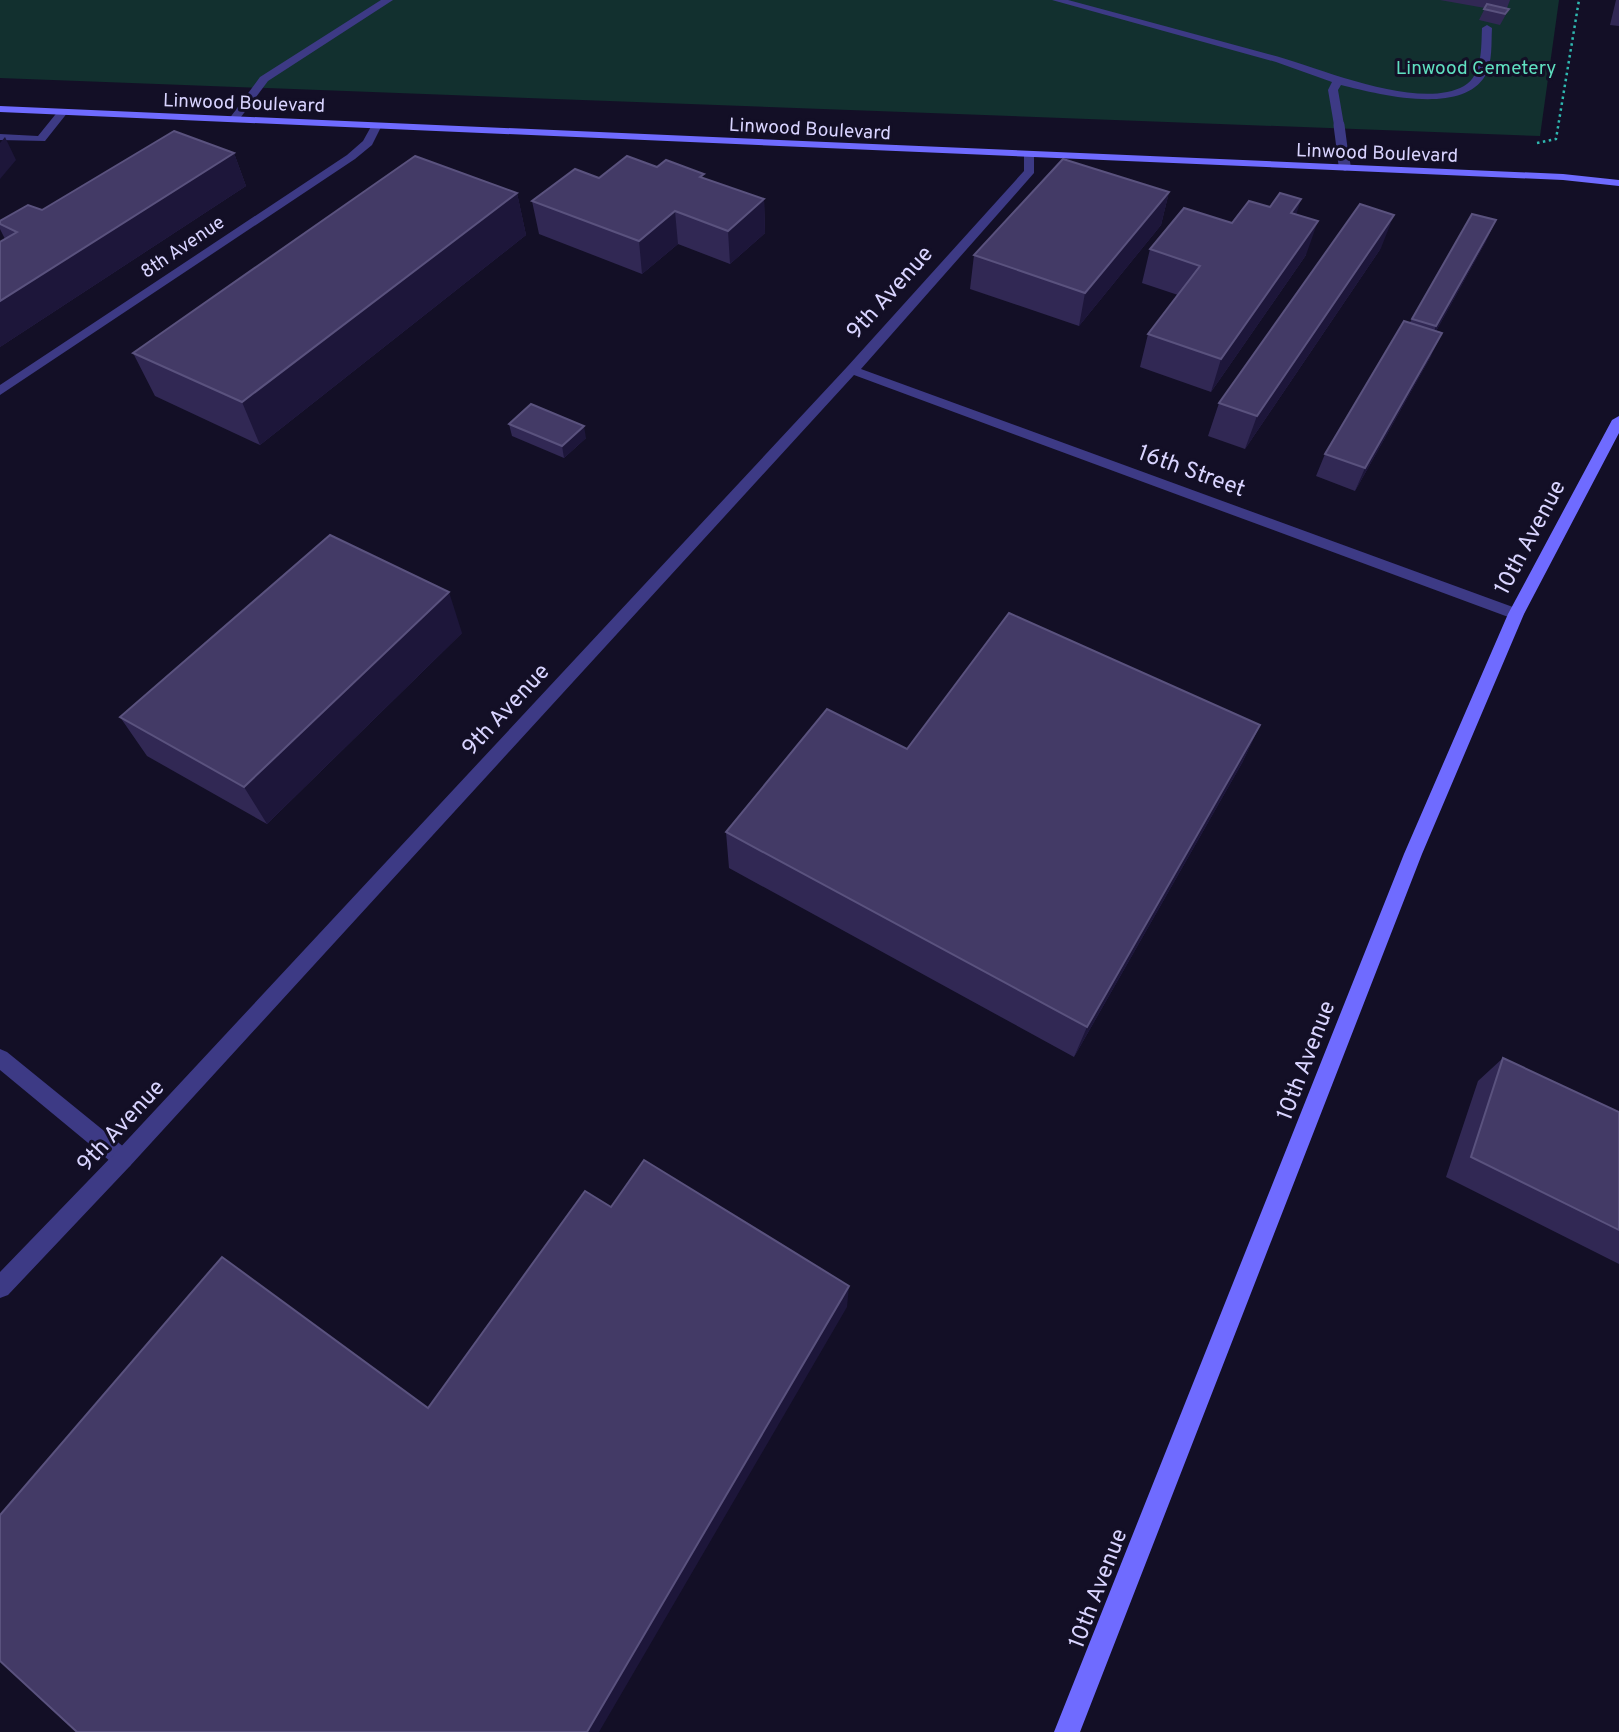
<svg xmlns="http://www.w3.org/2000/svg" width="1619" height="1732" viewBox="0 0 1619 1732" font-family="Overpass,sans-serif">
<rect width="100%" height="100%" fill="#130f26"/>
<path fill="#12302f" d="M0,0H1559L1540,136L0,78Z"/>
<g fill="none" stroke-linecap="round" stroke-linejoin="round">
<path stroke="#2fb8b0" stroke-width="2.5" stroke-dasharray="2.5 3.5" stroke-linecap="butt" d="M1537,143L1556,139L1579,0"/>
<path fill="#3d3a85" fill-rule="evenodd" d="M381,0H393L268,81L238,121H230L229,119L260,77Z
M1052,0H1068C1135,18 1202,36 1268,54C1316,66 1417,112 1464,86C1483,75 1481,47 1482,28L1487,25L1492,28C1491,43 1493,62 1485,76C1461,116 1377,94 1341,85L1338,90L1344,125L1339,128L1334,125L1328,90L1332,82L1276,62Z
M59,110L68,112L45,141L0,140V134L38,136Z
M1342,145L1348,148L1351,168L1345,171L1339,168L1336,148Z
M0,1049L7,1052L130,1152L133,1159L130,1166L123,1169L116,1166L0,1070Z"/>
<path fill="#3d3a85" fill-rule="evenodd" d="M373,123L382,125L372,145L355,159L0,395V385L347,155L363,141Z
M1024,153L1034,155V173L861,369L1521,610L1524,614L1521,618H1511L854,375L130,1166L8,1295L0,1298V1272L116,1152L847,367L1024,171Z"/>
<path fill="#6f6bff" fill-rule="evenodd" d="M0,106L1563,174L1619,180V186L1563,180L0,112Z
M1619,416V433L1524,614L1422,854L1080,1732H1054L1404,854L1508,614L1612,420Z"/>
<path stroke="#3d3a85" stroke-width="11" d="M1339,125L1342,148"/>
</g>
<path fill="#312854" d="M1440,0H1510L1507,8L1509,9L1500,25L1479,20L1485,8Z
M1616,0H1619V26L1610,25Z
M234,153L246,186L0,347V242L5,239L0,229V221L42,210Z
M657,167L704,179L764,199L765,233L730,264L678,244L642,274L539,234L532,201L599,178Z
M1169,192L1161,225L1079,326L970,289L974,255Z
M517,193L526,235L260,445L155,396L133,353Z
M1296,215L1306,255L1211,392L1140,367L1148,334L1178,295L1142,283L1150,249L1232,223Z
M1496,220L1485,243L1436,331L1431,356L1355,491L1316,476L1325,454L1412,319Z
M1381,248L1245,449L1208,436L1219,403Z
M509,424L586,438L564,458L512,436Z
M462,633L267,824L147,756L120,717Z
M1260,725L1242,763L1074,1057L729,868L726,832L907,749Z
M1503,1058L1619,1112V1264L1446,1177L1478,1081Z"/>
<path fill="#1d163a" d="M5,137L16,160L0,179V143Z
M234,153L246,186L0,347V301Z
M1169,192L1161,225L1079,326L1085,293Z
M517,193L526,235L260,445L242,402Z
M764,199L765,233L730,264L728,231Z
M1301,199L1291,232V213Z
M675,211L678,244L642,274L639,241Z
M1394,215L1381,248L1245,449L1257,416Z
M1496,220L1485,243L1426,349L1436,326Z
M1318,221L1306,255L1211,392L1221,359Z
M1442,333L1431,356L1355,491L1365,468Z
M584,426L586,438L564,458L562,446Z
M449,592L462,633L267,824L244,787Z
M1260,725L1242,763L1074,1057L1087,1027Z
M849,1286L847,1307L599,1732H587Z"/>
<path fill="#433a66" stroke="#5a527e" stroke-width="2" d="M1487,4L1509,9L1505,14L1484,9Z
M174,131L234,153L0,301V242L17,232L0,224V221L28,205L42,210Z
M415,156L517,193L242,402L133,353Z
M627,156L657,167L666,160L704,174L700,177L764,199L728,231L675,211L639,241L532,201L575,169L599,178Z
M1063,159L1169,192L1085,293L974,255Z
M1280,193L1301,199L1291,213L1318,221L1221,359L1148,334L1200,266L1150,249L1184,208L1232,223L1249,201L1270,207Z
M1360,204L1394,215L1257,416L1219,403Z
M1472,214L1496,220L1436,326L1412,319Z
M1404,321L1442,333L1365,468L1325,454Z
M531,404L584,426L562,446L509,424Z
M330,535L449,592L244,787L120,717Z
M1009,613L1260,725L1087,1027L726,832L827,709L907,749Z
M1503,1058L1619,1112V1230L1471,1157Z
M644,1160L849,1286L587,1732H77L0,1661V1515L222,1257L428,1408L585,1191L611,1207Z"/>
<g text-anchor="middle" stroke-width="6" stroke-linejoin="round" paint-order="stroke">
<g font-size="19" fill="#5fe0c0" stroke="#130f26">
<text x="1476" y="74">Linwood Cemetery</text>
</g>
<g font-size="19" fill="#d9d4ff" stroke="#130f26">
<text transform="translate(244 102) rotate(2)" y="7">Linwood Boulevard</text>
<text transform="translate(810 128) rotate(3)" y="7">Linwood Boulevard</text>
<text transform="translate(1377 152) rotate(2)" y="7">Linwood Boulevard</text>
<text transform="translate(182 246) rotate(-34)" y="7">8th Avenue</text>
</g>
<g font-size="23" fill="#d9d4ff" stroke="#130f26">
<text transform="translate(889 292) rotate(-48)" y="8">9th Avenue</text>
<text transform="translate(1192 470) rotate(20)" y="8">16th Street</text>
<text transform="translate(1529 537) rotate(-62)" y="8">10th Avenue</text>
<text transform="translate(505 709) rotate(-47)" y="8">9th Avenue</text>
<text transform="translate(1305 1060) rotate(-69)" y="8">10th Avenue</text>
<text transform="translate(120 1125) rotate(-47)" y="8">9th Avenue</text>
<text transform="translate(1097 1588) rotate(-69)" y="8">10th Avenue</text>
</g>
</g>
</svg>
